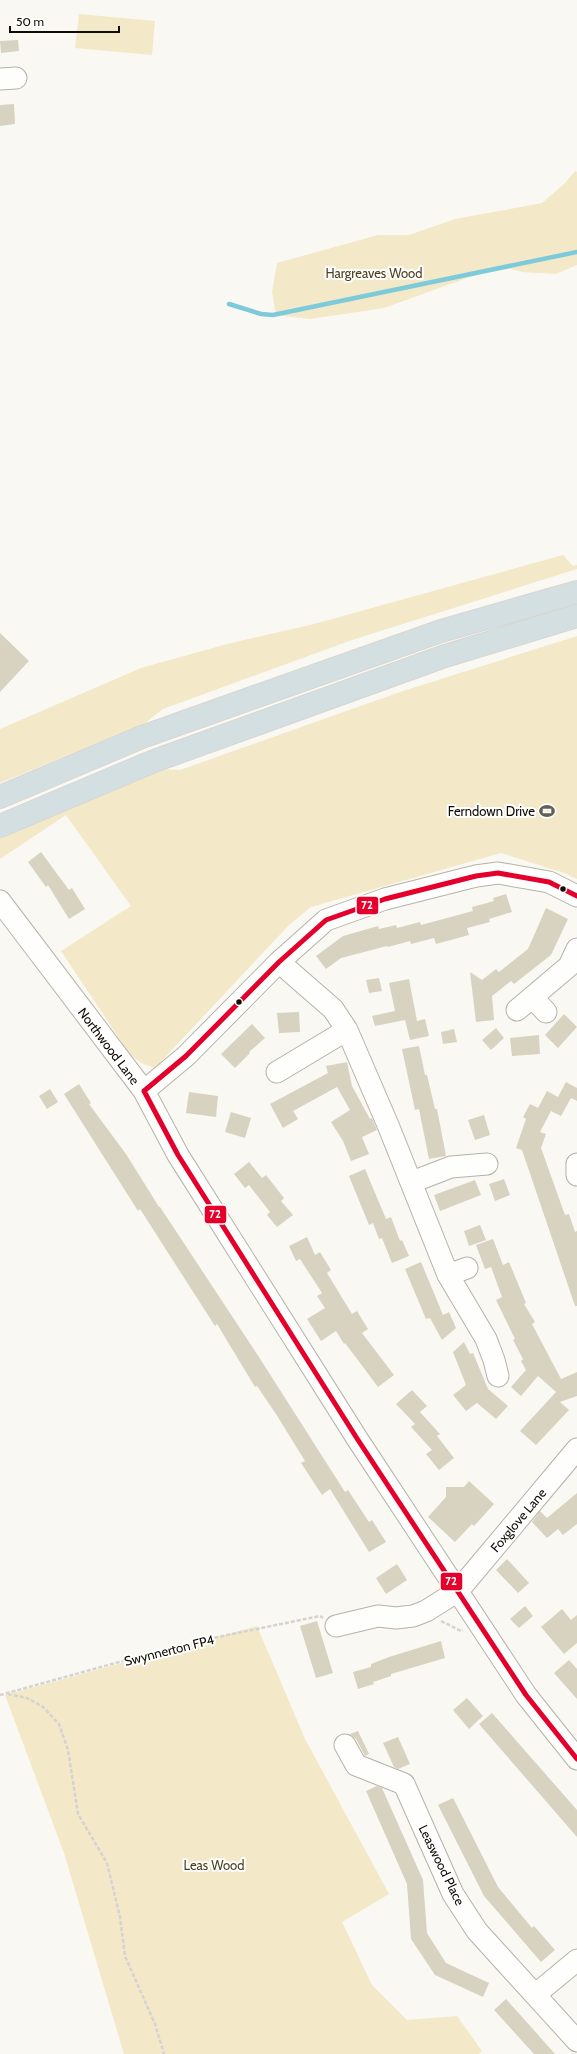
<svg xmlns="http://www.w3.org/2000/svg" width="577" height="2054" viewBox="0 0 577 2054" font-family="Cabin,sans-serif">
<rect width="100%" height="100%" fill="#faf8f2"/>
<path fill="#f3e8c8" d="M79,14L155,21L152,55L75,48Z
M575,171L577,172V265L556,274L522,272L500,266L384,308L310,319L276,315L272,292L277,263L378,235H409L455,219L542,203L564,184Z
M563,555L573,566L577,565V569L352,640L163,709L144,724L0,783V729L141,668L227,644L314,624Z
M577,636V879L564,873L501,853L311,907L289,925L155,1068L141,1063L129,1053L61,951L131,906L66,815L0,859V838L58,810L160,769L180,770L403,691Z
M257,1626L305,1739L389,1894L342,1922L372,1985L407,2020L457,2016L482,2051L479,2054H124L64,1853L5,1695Z"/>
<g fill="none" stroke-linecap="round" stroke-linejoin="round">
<path stroke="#7dcada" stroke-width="4.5" d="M229,304L261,314L273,315L577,252"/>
</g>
<path fill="#d8d2c0" d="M18,40L19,51L1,53L0,41Z
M14,104L15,124L0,126V105Z
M0,633L29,661L0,692Z
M41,852L69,890L72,888L85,909L69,919L48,885L46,887L28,862Z
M506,894L512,912L489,919L490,922L467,928L469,935L436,944L434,938L411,944L410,941L388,947L387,946L341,958L326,969L316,956L343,936L378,926L379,929L396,925L397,928L420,922L421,925L473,911L472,907L494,901L493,898Z
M546,908L568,919L551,955L514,984L511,981L492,996L494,1020L476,1022L470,972L482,980L496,969L499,972L528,949Z
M379,978L382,991L369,993L366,980Z
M409,979L417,1021L425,1019L429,1036L410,1040L405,1020L375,1026L372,1016L395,1011L389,983Z
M299,1012L300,1032L279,1033L277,1013Z
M564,1014L577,1027L558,1048L545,1035Z
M252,1024L265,1038L249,1052L250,1053L235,1068L221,1054Z
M496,1028L504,1038L491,1050L482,1040Z
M454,1029L457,1042L443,1044L441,1032Z
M539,1035L540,1054L512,1056L510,1038Z
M419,1046L425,1075H427L435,1109H437L446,1156L429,1159L419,1109L415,1110L402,1049Z
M347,1062L352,1086L370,1119L372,1118L377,1130L362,1137L369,1154L351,1161L343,1141L331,1122L350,1110L337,1087L293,1111L298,1119L283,1128L270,1104L328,1073L326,1066Z
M566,1082L577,1088V1101L571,1098L561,1116L551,1111L540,1132L546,1134L541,1148L565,1215L569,1214L575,1232L577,1231V1306H575L522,1150L516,1148L526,1119L523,1117L530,1104L538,1108L547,1091L558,1097Z
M79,1084L91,1103L89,1104L126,1154L159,1207H160L257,1354L345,1492L348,1490L369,1522L372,1520L386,1542L369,1552L330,1489L322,1495L301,1463L305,1461L276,1414L257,1386L255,1387L217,1324L215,1326L140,1209L138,1211L64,1094Z
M50,1089L58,1102L47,1109L39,1096Z
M189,1092L218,1096L216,1117L186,1113Z
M231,1112L251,1118L245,1138L225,1132Z
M484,1115L490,1135L475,1140L468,1120Z
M249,1162L262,1178L266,1175L284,1198L281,1201L293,1215L277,1227L267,1215L270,1212L249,1185L245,1188L234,1174Z
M365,1169L386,1219L391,1217L400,1241L402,1240L409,1256L392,1263L382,1238L379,1239L373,1223L369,1225L349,1176Z
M504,1179L510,1195L495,1201L489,1184Z
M475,1180L481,1195L440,1211L434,1195Z
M480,1225L486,1240L469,1246L464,1231Z
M307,1237L315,1255L320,1252L331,1270L327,1273L352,1314L357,1311L368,1329L362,1333L394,1375L378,1387L345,1343L344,1344L336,1331L321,1341L307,1319L325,1308L317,1296L322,1293L300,1259L296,1261L289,1246Z
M493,1239L503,1265L509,1262L526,1303L524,1304L535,1322L532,1324L561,1379L577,1372V1396L560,1402L569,1410L536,1445L520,1431L556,1392L538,1376L521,1396L511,1387L526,1370L521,1361L523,1359L513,1340L515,1339L496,1300L502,1297L491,1267L485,1269L476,1245Z
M421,1262L443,1315L449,1312L456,1328L442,1340L430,1318L426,1319L405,1269Z
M464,1342L470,1354L473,1353L488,1389L508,1406L496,1419L477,1403L466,1411L453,1395L466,1385L453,1352Z
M412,1390L427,1406L420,1412L440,1434L437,1436L454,1458L439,1470L426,1454L432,1450L411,1427L415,1424L396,1404Z
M469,1481L494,1504L474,1526L472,1524L455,1542L428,1517L446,1497V1487H464Z
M577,1493V1524L563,1535L558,1529L547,1538L532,1522L540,1511L547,1518Z
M507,1559L529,1583L518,1593L496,1570Z
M397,1564L407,1580L386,1594L376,1578Z
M525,1606L533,1616L519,1628L510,1619Z
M562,1609L571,1620L577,1615V1643L564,1654L541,1627Z
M317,1621L333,1673L316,1678L300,1626Z
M441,1641L445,1658L391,1674V1676L373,1682L374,1684L358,1689L353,1672L371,1667V1664L389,1657Z
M569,1660L577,1669V1699L554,1673Z
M467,1698L483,1716L469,1729L453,1710Z
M492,1713L577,1810V1837L479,1724Z
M358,1731L369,1754L365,1756L356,1739L350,1734Z
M398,1737L410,1764L398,1769L394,1767L383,1743Z
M377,1786L382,1788L423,1880L427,1933L446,1963L489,1983L483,1997L435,1975L411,1939L407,1884L366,1791Z
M453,1798L498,1887L532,1928L534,1926L555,1950L541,1962L484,1896L438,1805Z
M506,1999L532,2028L555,2054H534L494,2010Z"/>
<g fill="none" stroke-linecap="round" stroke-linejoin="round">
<defs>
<path id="minor" d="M0,79L16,78
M0,901L144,1091L178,1155L358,1440L526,1695L577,1759
M279,962L333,1009L347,1030L388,1125L448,1275L486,1339L494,1360L498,1376
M533,998L546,1012
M517,1010L569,966L577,949
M277,1072L347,1030
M144,1091L186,1056L279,962L326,920L385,899L476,876L498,873L549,882L577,896
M577,1164V1175
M412,1182L451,1167L487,1164
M448,1275L467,1268
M336,1626L378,1616L396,1618L413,1616L426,1611L458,1591L577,1449
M345,1745L356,1765L404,1784L453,1894L477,1931L577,2041
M536,1994L577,1960"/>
<path id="highway" d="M0,797L142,737L441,631L577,592
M0,826L154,761L445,656L577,616"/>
</defs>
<use href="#minor" stroke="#b5b2a9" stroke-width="23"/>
<use href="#highway" stroke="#d7d6d2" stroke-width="24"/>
<path stroke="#d5d3d2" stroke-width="2.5" stroke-dasharray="4 2" stroke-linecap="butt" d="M441,1621L461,1631L463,1630
M8,1694L27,1698L43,1707L59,1724L68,1750L78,1814L107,1863L120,1917L125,1956L155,2024L164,2054
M0,1695L184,1644L320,1616L323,1618"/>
<use href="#minor" stroke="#fefefd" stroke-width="21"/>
<use href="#highway" stroke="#d4dfe1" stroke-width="22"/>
<defs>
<path id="bus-1" d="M577,896L549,882L498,873L476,876L385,899L326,920L279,962L186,1056L144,1091L178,1155L358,1440L526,1695L577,1759"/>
</defs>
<use href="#bus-1" stroke="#fff" stroke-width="8"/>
<use href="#bus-1" stroke="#e4002b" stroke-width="5"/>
</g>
<defs>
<symbol id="stadium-bare" viewBox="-9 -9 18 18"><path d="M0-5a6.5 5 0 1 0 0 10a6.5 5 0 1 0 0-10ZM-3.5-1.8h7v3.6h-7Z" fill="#625f57" stroke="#fff" stroke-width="2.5" paint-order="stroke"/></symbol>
</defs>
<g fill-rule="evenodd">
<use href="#stadium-bare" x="536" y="800" width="22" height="22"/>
</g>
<g fill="#100c04" stroke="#fff" stroke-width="1.5">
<circle cx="563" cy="889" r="3.5"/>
<circle cx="239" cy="1002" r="3.5"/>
</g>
<g text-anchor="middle" stroke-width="4" stroke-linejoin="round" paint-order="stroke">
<g font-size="13" fill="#4b3f1c" stroke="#fff">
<text x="374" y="278">Hargreaves Wood</text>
<text x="214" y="1870">Leas Wood</text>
</g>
<g font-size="13" fill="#100c04" stroke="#fff" text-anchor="end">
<text x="535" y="816">Ferndown Drive</text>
</g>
<g font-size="13" fill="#100c04" stroke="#fff">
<text transform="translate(109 1046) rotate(53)" y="5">Northwood Lane</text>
<text transform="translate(518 1520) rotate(-50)" y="5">Foxglove Lane</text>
<text transform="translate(169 1650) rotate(-14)" y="5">Swynnerton FP4</text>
<text transform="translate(442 1865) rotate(64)" y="5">Leaswood Place</text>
</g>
</g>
<g stroke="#fff" stroke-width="1.5">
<rect x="356" y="896" width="23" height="19" rx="4" fill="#e4002b"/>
<rect x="204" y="1205" width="23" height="19" rx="4" fill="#e4002b"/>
<rect x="440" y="1572" width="23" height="19" rx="4" fill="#e4002b"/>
</g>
<g font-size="11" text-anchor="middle" font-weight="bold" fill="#fff">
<text x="367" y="909">72</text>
<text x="215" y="1218">72</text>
<text x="451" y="1585">72</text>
</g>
<path d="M10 26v6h109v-6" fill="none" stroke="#100c04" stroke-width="2"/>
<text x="16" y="26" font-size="12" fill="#100c04" stroke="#ffffff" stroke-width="3" paint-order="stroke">50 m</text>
</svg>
